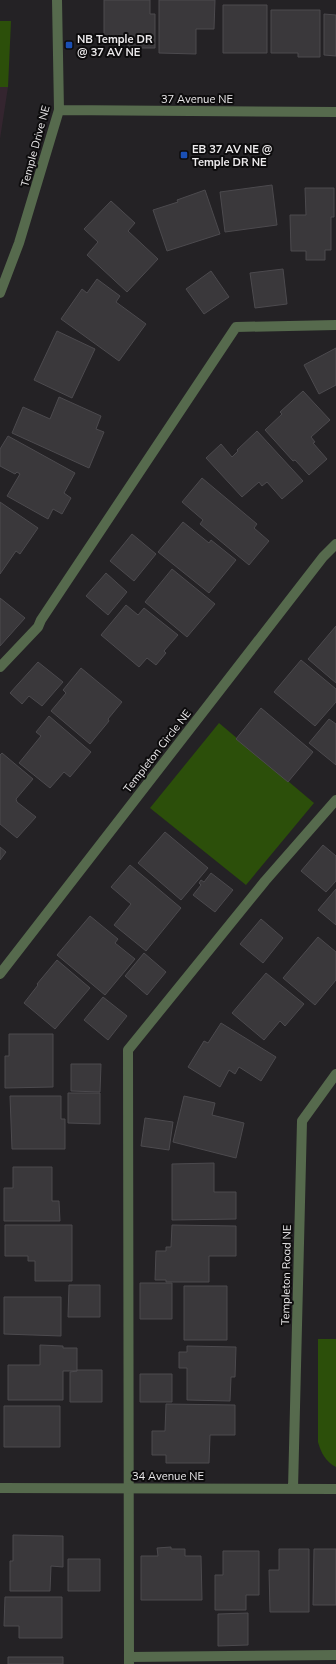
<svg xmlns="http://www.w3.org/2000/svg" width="336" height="1664" viewBox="0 0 336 1664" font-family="Mulish,sans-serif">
<rect width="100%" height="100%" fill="#242225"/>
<path fill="#34252f" d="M0,87H8L0,139Z"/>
<path fill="#2c4f0a" d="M0,21H11L8,87H0Z
M219,723L314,803L246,885L150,808Z
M318,1339H336V1467C326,1462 321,1453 318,1442Z"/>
<path fill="#3a383b" stroke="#4c4a4e" d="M104,0H150V14H155V48H128V37H126V39H104Z
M159,0H215L214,29H196V54L159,53Z
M223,5H267V53H223Z
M271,10H320V57H298V53H271Z
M324,14L336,15V56L324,55Z
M272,185L277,225L225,232L220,192Z
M305,188H334V217H331V250H325V260H306V251H291L290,215H306Z
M205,190L220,234L167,251L153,210L178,202L177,200Z
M111,201L135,223L128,231L158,259L127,292L87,255L98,242L84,229Z
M283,269L287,304L255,308L250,273Z
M211,271L229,297L204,314L186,289Z
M97,279L120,296L116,302L146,324L119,361L61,319L82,289L87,293Z
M57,331L95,349L72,398L34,380Z
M336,348V385L319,394L304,365Z
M303,391L330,420L311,437L315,442L313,443L327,459L309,475L295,460L293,461L265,430L282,414L280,412Z
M59,397L101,416L96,429L104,432L89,468L12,433L23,407L50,419Z
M257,431L303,481L282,499L267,482L262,486L259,482L242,497L206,458L221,444L232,457L238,451L237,450Z
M8,436L75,473L64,493L71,498L62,514L53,509L48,519L7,496L20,474L17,472L15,474L0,466V449Z
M202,478L257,524L254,528L269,541L249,565L200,524L203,520L182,502Z
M0,502L38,528L20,554L16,551L0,574Z
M183,522L209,543L211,540L236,560L209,593L158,552Z
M132,534L156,554L134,581L110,561Z
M172,569L215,604L187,637L145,602Z
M106,573L127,592L108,615L86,596Z
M0,598L25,618L0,646Z
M126,605L138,615L144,608L178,635L164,651L166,653L156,665L147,658L139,667L101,635Z
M336,626V683L308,659Z
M301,660L336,689V702L315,726L274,692Z
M38,662L63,682L42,706L29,696L22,704L10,693Z
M81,668L122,702L108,719L109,721L90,744L51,711L66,693L63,690Z
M261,708L313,752L288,782L236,739Z
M49,716L91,752L70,777L64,772L50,788L19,763L41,736L36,732Z
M329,719L336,724V765L309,743Z
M2,753L33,779L16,799L17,802L36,817L17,838L0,824V755Z
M165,832L208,868L181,900L138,863Z
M323,845L336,856V881L326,892L301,871Z
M0,847L6,852L0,860Z
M130,865L181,908L146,951L114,925L131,904L111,887Z
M211,873L233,890L215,912L193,895L201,885L199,883L201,880L204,882Z
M336,889V925L318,910Z
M90,916L118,939L115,943L135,959L105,995L57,955Z
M261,919L283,938L263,963L240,944Z
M318,937L336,952V980L315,1005L283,978Z
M144,953L166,972L147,995L125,976Z
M57,960L90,988L55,1029L24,1003L38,985L37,984Z
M266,973L304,1004L285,1026L280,1021L264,1040L232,1013Z
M103,997L127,1016L108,1040L84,1020Z
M221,1023L276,1057L261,1081L239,1067L235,1074L229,1070L220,1087L188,1067L204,1041L208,1043Z
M9,1034H53V1087L5,1088V1056H9Z
M71,1064H101L100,1092L71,1091Z
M68,1093H100V1124L68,1123Z
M10,1096H61V1119H65V1149H12Z
M184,1096L215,1103L212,1115L244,1123L236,1158L173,1142Z
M145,1118L173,1122L169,1150L141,1146Z
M214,1163V1192H236V1219L172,1220V1164Z
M13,1167H52V1201H59L60,1221H4V1188H13Z
M5,1225H72V1281H35V1261H28V1256H5Z
M172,1225L236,1226V1256H209V1282H166V1280H155L156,1251H166V1247H171Z
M140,1283H172V1319H140Z
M69,1285H100V1317H68Z
M184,1286H227V1340H184Z
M4,1297H61V1336L4,1334Z
M40,1345L63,1346V1348H77V1371H63V1400H8V1365H40Z
M187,1346L236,1347L235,1377H231L230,1401L187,1400V1368H179V1352H187Z
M77,1370H102V1402H70V1372L77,1371Z
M140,1374H172V1402H140Z
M166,1404L235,1405V1435H210L209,1463H166V1455H152V1431H165Z
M4,1406H60V1447H4Z
M13,1535L63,1536V1567L51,1566L50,1591H10V1561H13Z
M171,1547V1549H185V1556H201L202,1600H141V1556H158L157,1548Z
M279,1549H309V1612H270L269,1570H279Z
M314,1549H336V1605H313Z
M223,1551H259V1595H246V1610H215V1575H223Z
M68,1559H100V1591H68Z
M5,1597H62V1638H19V1626H4Z
M248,1613V1645L218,1646V1614Z
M8,1657H63V1664H8Z"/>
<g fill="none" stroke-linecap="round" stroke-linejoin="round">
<path stroke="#566a4d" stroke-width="10" d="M0,667L38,627L41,620L236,327L336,325
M129,1657L336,1655
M129,1664L128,1050L265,881L336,800"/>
<path stroke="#566a4d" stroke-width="10" d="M0,974L323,557L336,544
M0,1488L336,1489
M293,1489L302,1121L336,1074"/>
<path stroke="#566a4d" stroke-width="10" d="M59,110L336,112
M0,293L19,243L59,110L57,0"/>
</g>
<g fill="#1a4fb4" stroke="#0d0c0d" stroke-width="1.5">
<rect x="65" y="41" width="8" height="8" rx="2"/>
<rect x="180" y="151" width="8" height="8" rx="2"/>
</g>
<g text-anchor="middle" stroke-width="4" stroke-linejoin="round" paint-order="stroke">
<g font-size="11" font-weight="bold" fill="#edebed" stroke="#0d0c0d" text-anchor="start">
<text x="77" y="43">NB Temple DR<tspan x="77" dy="13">@ 37 AV NE</tspan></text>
<text x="192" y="153">EB 37 AV NE @<tspan x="192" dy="13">Temple DR NE</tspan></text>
</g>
<g font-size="11" fill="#edebed" stroke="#0d0c0d">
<text x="197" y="103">37 Avenue NE</text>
<text transform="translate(35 146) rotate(-75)" y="4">Temple Drive NE</text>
<text transform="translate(157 751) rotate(-52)" y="4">Templeton Circle NE</text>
<text transform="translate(286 1275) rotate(-89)" y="4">Templeton Road NE</text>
<text x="168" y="1480">34 Avenue NE</text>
</g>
</g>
</svg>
